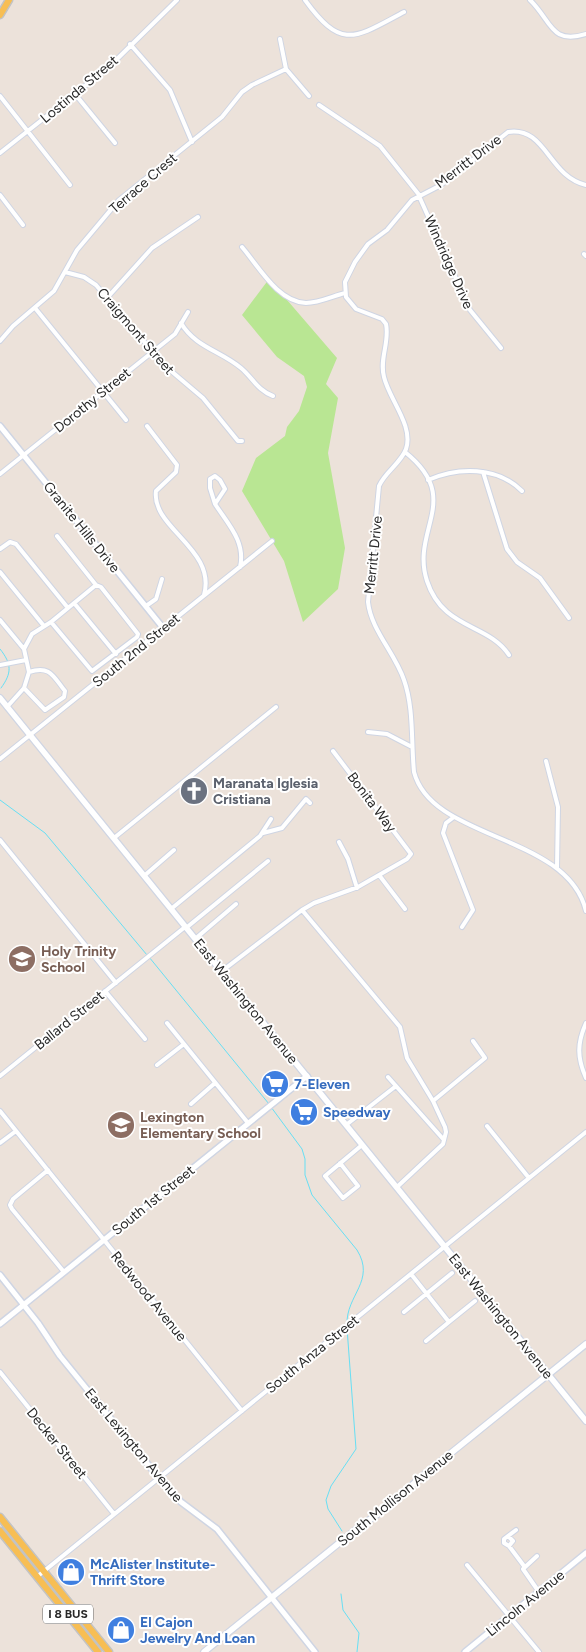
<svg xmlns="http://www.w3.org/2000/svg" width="586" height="1652" viewBox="0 0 586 1652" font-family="Figtree,sans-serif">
<rect width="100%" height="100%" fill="#ece2da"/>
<path fill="#b9e693" d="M269,279L337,358L326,384L338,398L328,453L345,548L338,589L303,622L284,561L242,491L256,458L285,436L287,427L299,411L307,387L304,376L277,357L242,315Z"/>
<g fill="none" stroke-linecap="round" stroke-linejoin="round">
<path stroke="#67dff4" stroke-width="1" d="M0,649C12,664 12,673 1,688
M0,800L45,833L147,955
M149,957L269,1104
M271,1107L302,1149L305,1159V1175L312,1195L357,1250C376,1281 346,1295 347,1324
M342,1531L328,1509L326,1500L331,1486L356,1449L347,1328
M341,1594L343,1610L359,1633L357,1652"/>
<defs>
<path id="minor" d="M305,0C342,51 355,38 404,12
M530,0C552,21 550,45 586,34
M280,39L286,69L309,96
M130,44L170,90L192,142
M75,94L115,143
M0,96L70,185
M319,105L380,146L420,196
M0,153L110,66L177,0
M586,185C548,176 546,126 508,132L441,185L412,200L387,230L368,244L355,262L345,282L346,297L356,309L382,319L386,324C390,342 379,359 384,377C389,399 414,426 406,449C401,463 385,472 379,486L368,602C371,630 395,653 404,680C414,708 411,742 414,772C432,841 567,833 586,911
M0,195L23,225
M419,196L470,310L501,348
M242,247C259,267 278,302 306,303C319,303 333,296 345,293
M584,254L586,256
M65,272L84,277L96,285L164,365L203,398L238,441H242
M107,298L152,248L198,217
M35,308L126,420
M181,323C195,347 221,351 241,368C252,377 258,391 273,396
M0,341L13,326L54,291L77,250L119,200L222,117L242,92L252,85L286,69
M147,426L177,465L176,472L156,491C151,528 217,549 204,595
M405,452C464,499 410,530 427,581C443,630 488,623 509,655
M483,472L507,549L517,562L540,578L569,618
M0,474L175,334L188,312
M428,480C458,467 497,466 522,491
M215,504L210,488V479L215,476L220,480L225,489L215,504C228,524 246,542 240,567
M57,536L96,585
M0,549L10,542L16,544L68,608
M0,572L44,626
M74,603L116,654
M146,606L156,599L162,579
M0,620L24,649
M0,665L26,660
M24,688L45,710L64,697L65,691C53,676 50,665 29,672
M7,707L24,688L29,672L24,649L32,634L51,622L96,585L101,587L138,634L137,637L92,671L51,622
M368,732L387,734L412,747
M0,759L272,541
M546,761L558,807L557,868
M454,817L446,823L443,833L473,910L462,927
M263,833L282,828L306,799L310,803
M114,838L276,707
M0,840L116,983
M339,842L348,859L357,888
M379,875L405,909
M144,876L174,850
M171,909L260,836L271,819
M302,910L400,1027L407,1058L433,1101L445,1127L446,1132L443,1144L397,1187
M186,928L268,861
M195,939L236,904
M222,971L302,910L314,903L358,887L407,859L411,854L333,751
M105,991L145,1039
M167,1023L248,1123
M586,1023C577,1043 577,1058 586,1078
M157,1065L184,1044
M0,1076L185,927
M388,1077L444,1140
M433,1101L485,1058L473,1041
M191,1104L215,1083
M0,1111L242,1411
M346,1125L396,1086
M487,1126L529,1178
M0,1143L16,1131
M340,1163L358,1186L343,1198L325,1176L362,1145
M48,1170L13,1199L10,1205L12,1209L64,1272
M411,1274L449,1322L426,1341
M404,1312L452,1273
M449,1322L475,1301
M0,1372L114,1514
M508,1536L513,1541L509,1546L504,1543V1539L516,1530
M509,1546L524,1566
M537,1556L523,1569L539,1592
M467,1565L539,1652
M38,1576L586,1132"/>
<path id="tertiary" d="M0,426L164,629
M0,1275L38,1323L60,1356L159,1478L181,1502L217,1529L315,1652
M0,1324L307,1076
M465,1652L586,1553"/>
<path id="secondary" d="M0,698L586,1421
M204,1652L359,1527L388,1507L420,1478L586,1344"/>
<path id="primary" d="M0,15L9,0
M0,1517L109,1652
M0,1531L98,1652"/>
</defs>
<use href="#minor" stroke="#cfd5e3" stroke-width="6"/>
<use href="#tertiary" stroke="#cfd5e3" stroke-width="8"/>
<use href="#secondary" stroke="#cfd5e3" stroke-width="8"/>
<use href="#primary" stroke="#c3c3c3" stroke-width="9"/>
<use href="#minor" stroke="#fff" stroke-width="4"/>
<use href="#tertiary" stroke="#fff" stroke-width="5"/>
<use href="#secondary" stroke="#fff" stroke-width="5.5"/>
<use href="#primary" stroke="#f7be54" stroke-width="6"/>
</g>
<defs>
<symbol id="church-disc" viewBox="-11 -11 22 22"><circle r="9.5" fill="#6b7280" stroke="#fff"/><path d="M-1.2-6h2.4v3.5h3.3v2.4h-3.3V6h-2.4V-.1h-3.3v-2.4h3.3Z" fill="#fff"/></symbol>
<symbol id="school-disc" viewBox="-11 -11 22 22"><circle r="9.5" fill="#8d6e63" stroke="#fff"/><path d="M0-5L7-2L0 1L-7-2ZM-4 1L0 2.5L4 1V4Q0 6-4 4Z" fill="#fff"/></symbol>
<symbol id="supermarket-disc" viewBox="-11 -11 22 22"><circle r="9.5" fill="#3f7fe0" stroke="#fff"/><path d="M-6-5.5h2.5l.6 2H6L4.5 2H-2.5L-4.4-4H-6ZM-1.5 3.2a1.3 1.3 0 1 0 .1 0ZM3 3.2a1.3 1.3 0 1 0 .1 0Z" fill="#fff"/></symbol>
<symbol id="shop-disc" viewBox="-11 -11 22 22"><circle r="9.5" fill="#3f7fe0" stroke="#fff"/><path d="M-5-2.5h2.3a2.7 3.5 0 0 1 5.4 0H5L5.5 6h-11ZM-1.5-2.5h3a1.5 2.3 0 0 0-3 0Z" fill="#fff"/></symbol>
</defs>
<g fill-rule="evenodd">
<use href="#church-disc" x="178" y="775" width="32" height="32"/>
<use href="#school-disc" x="6" y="943" width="32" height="32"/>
<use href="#supermarket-disc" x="259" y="1068" width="32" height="32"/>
<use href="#supermarket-disc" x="288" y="1096" width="32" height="32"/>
<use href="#school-disc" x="105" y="1109" width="32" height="32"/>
<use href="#shop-disc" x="55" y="1556" width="32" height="32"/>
<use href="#shop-disc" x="105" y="1614" width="32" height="32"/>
</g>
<g text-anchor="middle" stroke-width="4" stroke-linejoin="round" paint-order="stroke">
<rect fill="#fff" stroke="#696969" stroke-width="1" x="43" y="1604.5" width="50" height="19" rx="4"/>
<g font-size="12" font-weight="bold" fill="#292929">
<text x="68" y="1618">I 8 BUS</text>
</g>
<g font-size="14" fill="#292929" stroke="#fff">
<text transform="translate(79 89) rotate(-40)" y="5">Lostinda Street</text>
<text transform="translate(468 161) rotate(-37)" y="5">Merritt Drive</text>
<text transform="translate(143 183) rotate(-41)" y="5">Terrace Crest</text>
<text transform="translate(449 262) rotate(66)" y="5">Windridge Drive</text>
<text transform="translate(136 331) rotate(49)" y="5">Craigmont Street</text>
<text transform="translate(92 400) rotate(-39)" y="5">Dorothy Street</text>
<text transform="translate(82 527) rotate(51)" y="5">Granite Hills Drive</text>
<text transform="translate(373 555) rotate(-84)" y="5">Merritt Drive</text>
<text transform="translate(136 650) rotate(-39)" y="5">South 2nd Street</text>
<text transform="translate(372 802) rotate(53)" y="5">Bonita Way</text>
<text transform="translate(246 1001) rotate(51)" y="5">East Washington Avenue</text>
<text transform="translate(69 1020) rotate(-39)" y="5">Ballard Street</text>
<text transform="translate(153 1200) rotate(-39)" y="5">South 1st Street</text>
<text transform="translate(149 1296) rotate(51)" y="5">Redwood Avenue</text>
<text transform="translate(501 1316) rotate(51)" y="5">East Washington Avenue</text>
<text transform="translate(312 1354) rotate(-39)" y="5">South Anza Street</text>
<text transform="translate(57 1443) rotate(51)" y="5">Decker Street</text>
<text transform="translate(134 1445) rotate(50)" y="5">East Lexington Avenue</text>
<text transform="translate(395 1498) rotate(-39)" y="5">South Mollison Avenue</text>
<text transform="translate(525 1603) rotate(-39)" y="5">Lincoln Avenue</text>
</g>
<g font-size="14" font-weight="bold" fill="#5b616d" stroke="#fff" text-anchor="start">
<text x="213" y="788">Maranata Iglesia<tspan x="213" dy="16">Cristiana</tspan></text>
</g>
<g font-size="14" font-weight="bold" fill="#785e54" stroke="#fff" text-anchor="start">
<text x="41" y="956">Holy Trinity<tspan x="41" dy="16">School</tspan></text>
<text x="140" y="1122">Lexington<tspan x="140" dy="16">Elementary School</tspan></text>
</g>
<g font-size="14" font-weight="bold" fill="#366cbe" stroke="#fff" text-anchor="start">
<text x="294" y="1089">7-Eleven</text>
<text x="323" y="1117">Speedway</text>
<text x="90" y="1569">McAlister Institute-<tspan x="90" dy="16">Thrift Store</tspan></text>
<text x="140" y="1627">El Cajon<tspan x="140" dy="16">Jewelry And Loan</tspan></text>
</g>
</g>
</svg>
